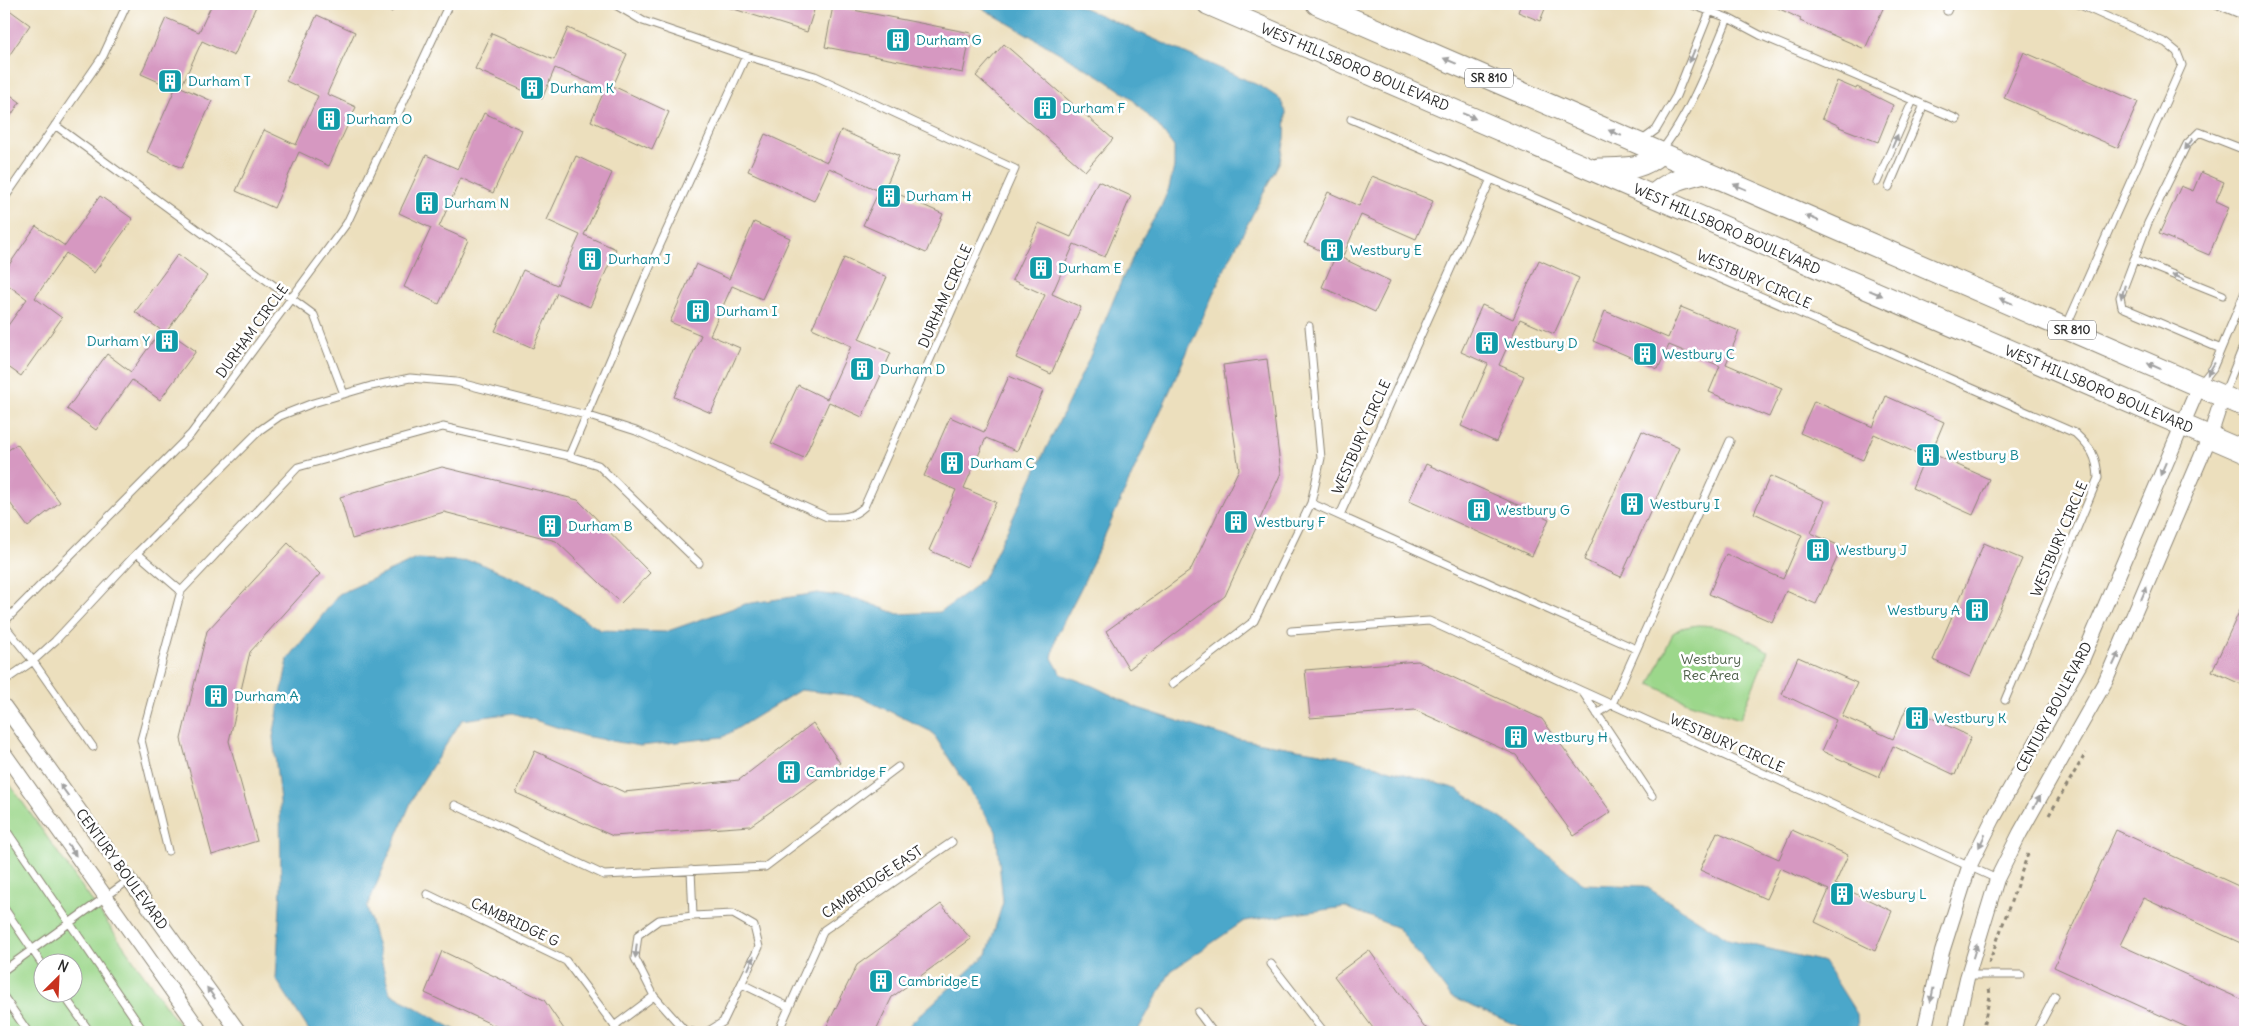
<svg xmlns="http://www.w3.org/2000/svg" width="2249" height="1036" viewBox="0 0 2249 1036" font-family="Delius,sans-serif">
<rect width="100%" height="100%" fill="#fff"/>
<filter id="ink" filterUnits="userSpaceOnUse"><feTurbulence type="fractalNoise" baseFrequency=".02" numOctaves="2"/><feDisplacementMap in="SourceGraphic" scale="10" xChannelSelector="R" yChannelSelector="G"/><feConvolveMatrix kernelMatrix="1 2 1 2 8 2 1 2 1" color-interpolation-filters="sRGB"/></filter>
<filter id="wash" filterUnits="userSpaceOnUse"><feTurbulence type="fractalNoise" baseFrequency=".0096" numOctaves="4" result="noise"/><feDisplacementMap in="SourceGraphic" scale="20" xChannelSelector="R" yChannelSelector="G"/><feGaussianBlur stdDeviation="1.12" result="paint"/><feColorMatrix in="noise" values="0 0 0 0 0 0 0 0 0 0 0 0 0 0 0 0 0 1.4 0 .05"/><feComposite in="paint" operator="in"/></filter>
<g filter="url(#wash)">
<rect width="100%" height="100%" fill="#ecdfbd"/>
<path fill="#9cd78b" stroke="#64815b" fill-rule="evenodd" d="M1697,625C1726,625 1744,637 1768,651L1740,719L1687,702L1650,684L1673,633L1681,628Z
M4,776L184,1032H4ZM42,964H72V994H42Z"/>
<path fill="#4ca7ca" stroke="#3c697a" d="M975,4H1075L1262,87L1280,99L1286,112L1285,139L1280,161L1225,268L1082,586L1056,637L1052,658L1061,674L1093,686L1138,708L1228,737L1349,758L1457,789L1514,827L1584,884L1645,886L1728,939L1824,962L1857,1014L1858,1032H1540L1527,1030L1451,997L1398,928L1345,907L1244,921L1171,971L1137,1032H907L911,1023L987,954L1003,902L996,831L932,732L858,696L800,690L723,737L640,746L584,736L513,713L462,720L415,793L367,907L390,993L459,1032H310L276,979L281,887L280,801L273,737L288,659L339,594L417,559L477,562L541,590L600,630L665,632L745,604L818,593L858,599L898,614L940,612L970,591L986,574L1088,361L1123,277L1144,235L1160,209L1169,188L1174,167V147L1160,128L1130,97L1101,77Z"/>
<g id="blocks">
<path fill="#d698c1" d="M212,4H257L234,56L202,41L181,87L212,101L182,168L147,152L175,89L141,74L166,18L199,32Z
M375,4H396L392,12Z
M718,4H816L807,32Z
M1521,4H1547L1540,21L1518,12Z
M1769,4H1885L1865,49L1800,21L1801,19Z
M4,6L30,25L4,63Z
M833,6L971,33L963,73L825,47Z
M317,15L355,32L327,94L356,107L329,166L299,152L274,208L236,191L264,130L296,145L318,96L286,81Z
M568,28L627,54L613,86L669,112L652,149L591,121L605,89L555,68L542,99L475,69L492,33L554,60Z
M1004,44L1113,139L1085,171L976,76Z
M2024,52L2138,102L2118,148L2004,98Z
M1837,81L1856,89L1857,87L1893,105L1878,142L1839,127L1840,126L1822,118Z
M4,90L20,102L4,126Z
M484,113L522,130L493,193L461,178L439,227L468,240L439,304L404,287L431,228L399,213L426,155L458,169Z
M841,130L899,156L885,188L943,214L926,253L863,225L879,191L829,168L814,201L748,171L765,134L827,162Z
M576,156L612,173L584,235L616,249L590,307L557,293L533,348L495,331L523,270L557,285L580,235L547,220Z
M2201,172L2224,182L2216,201L2229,207L2209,255L2159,234L2181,186L2193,191Z
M1372,176L1433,201L1416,239L1361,215L1342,258L1390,281L1375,312L1322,287L1335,257L1304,243L1328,192L1359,206Z
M1098,181L1131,196L1105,257L1074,244L1052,294L1081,307L1051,374L1016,358L1045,295L1012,280L1039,223L1071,237Z
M100,196L133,219L94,273L66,253L35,298L62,318L21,376L4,364V331L27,299L4,282V272L36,226L65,246Z
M754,222L790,238L762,299L732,286L710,335L740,348L711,413L674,397L701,335L670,322L696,264L729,279Z
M178,254L207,276L167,331L196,351L160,400L132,380L96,430L67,409L107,354L131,372L161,330L135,312Z
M844,258L887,277L859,339L891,353L862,417L829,402L804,458L771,443L798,385L827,399L851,346L812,328Z
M1539,260L1579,278L1554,334L1520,319L1499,365L1524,376L1496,442L1461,426L1488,364L1461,352L1482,305L1513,319Z
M1681,307L1739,331L1726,364L1782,388L1769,417L1709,392L1720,366L1669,345L1658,369L1593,341L1605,311L1668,338Z
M1267,359L1281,473L1225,596L1129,669L1106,631L1190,571L1239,469L1223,365Z
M1009,376L1043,391L1017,451L986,438L964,488L996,502L967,567L929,550L956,490L924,476L950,417L984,432Z
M1886,396L1944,422L1931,453L1989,479L1973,515L1912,488L1925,457L1874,434L1863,460L1800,433L1814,401L1873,427Z
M1642,431L1679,448L1621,577L1584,560Z
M17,444L60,502L28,527L4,495V453Z
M1426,464L1549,519L1532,556L1409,501Z
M442,467L578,500L650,573L621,603L556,541L444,512L352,539L340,497Z
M1770,476L1825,501L1811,533L1842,547L1816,604L1786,591L1772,622L1709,594L1726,554L1783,579L1802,535L1754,513Z
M288,543L320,574L250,652L229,741L257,841L212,855L181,739L207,631Z
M1984,543L2022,559L1970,677L1933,660Z
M2245,599V686L2212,671Z
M1798,657L1857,683L1842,716L1893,739L1907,706L1971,737L1955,775L1893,746L1879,777L1822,751L1836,720L1782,694Z
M1418,661L1542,719L1611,812L1574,836L1516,755L1415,710L1310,718L1305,670Z
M813,723L840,763L750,826L613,836L516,793L535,751L624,792L739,780Z
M1792,830L1848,855L1835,884L1892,911L1875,951L1815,922L1829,890L1780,868L1766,899L1700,870L1717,832L1779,859Z
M2116,830L2245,889V945L2143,898L2120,945L2245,1001V1032H2197L2054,967Z
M941,904L971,939L892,997L875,1032H824L857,965Z
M1369,950L1424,1027L1435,1032H1376L1334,976Z
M442,951L544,1000L566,1032H508L425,993Z"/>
</g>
</g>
<g filter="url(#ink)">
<use href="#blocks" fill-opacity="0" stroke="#8c8574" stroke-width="1"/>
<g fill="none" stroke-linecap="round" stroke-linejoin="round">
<defs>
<path id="lane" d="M1690,4L1728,18L1760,35L1957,119
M2216,4L2245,16
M1947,11L1950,4
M1351,119L1491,179
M55,125L314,315L344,394
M1641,141L1656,130L1676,96L1710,11
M1662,150C1692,110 1709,63 1728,18
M1877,182L1913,100
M1889,187L1924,105
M4,199L103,56L127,4
M2134,259L2223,295
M2066,327L2182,65L2177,52L2166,43L2078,4
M2221,349L2122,307L2120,297L2148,223L2187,144L2199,132L2245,150
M2201,383L2213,368L2245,292
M2224,394L2245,342
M569,456L645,278L746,56
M1311,503L1636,649
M1340,515L1491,179L2075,433C2091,448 2097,456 2098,478L2005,700
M137,553L181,591
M4,622L191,434L347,223L449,4
M4,625L33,661L93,747
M1291,631L1429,621L1582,691L1652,796
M4,681L33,661L55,641L137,553L260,430L280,416L313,403L371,386L410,378L456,382L586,415L636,431L827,517C842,518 852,518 864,507L1015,169L815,76L746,56L643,21L614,4
M1172,684L1254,621L1311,503L1321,458L1309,326
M1582,691L1997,879
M1597,714L1612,704L1730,441
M455,805L604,875L765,867L898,767
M4,827L144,1032
M168,851L141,740L181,591L298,467L443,427L569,456L598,465L699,563
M691,870L693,916
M427,894L566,961L619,1032
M4,908L42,964
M1271,964L1324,1032
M4,970L129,880
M1968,975H2021
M742,984L789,1007
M63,994L90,1032
M4,997L28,1032
M1198,1012L1213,1032
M614,1026L654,996
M693,1032L685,1031L654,996L635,958L638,935L659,920L693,916L733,914L754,926L759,947L723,1022L707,1032
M778,1032L824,930L952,842
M2036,1032L2055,996"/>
<path id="street" d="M4,706L239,1032
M4,753L201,1032
M1924,1032L1942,952L1969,867L1993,819L2082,660L2199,386
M1955,1032L1967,978L1997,879L2020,833L2106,680L2210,436L2223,396"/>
<path id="primary" d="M1208,4L2245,452
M1317,4L2245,406
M1598,169C1623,168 1641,171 1660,153
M1653,196C1668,181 1684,177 1704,172"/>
</defs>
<use href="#lane" stroke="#8c8574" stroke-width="9"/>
<use href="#street" stroke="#8c8574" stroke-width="16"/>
<use href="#primary" stroke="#8c8574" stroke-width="23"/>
<path stroke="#8c8574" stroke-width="3" stroke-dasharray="4 4" stroke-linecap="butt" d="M2049,815L2086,753
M1989,963L2028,854
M1982,1032L1990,996L1989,987"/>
<use href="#lane" stroke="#fff" stroke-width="7"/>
<use href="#street" stroke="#fff" stroke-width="14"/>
<use href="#primary" stroke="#fff" stroke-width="21"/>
</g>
<defs><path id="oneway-solid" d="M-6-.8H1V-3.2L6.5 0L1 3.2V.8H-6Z" transform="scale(1.25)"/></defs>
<g fill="#a0a0a0">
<use href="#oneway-solid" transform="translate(1692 56) rotate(112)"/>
<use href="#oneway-solid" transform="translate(1450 61) rotate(-157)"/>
<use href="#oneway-solid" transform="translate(1469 116) rotate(23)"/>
<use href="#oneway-solid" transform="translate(1615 133) rotate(-157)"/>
<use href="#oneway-solid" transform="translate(1895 141) rotate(-67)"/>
<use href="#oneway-solid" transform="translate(2189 144) rotate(126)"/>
<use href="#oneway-solid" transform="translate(1740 187) rotate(-157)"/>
<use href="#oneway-solid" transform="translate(1812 218) rotate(-157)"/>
<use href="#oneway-solid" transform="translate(2178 277) rotate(-158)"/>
<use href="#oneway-solid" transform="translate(2123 292) rotate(105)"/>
<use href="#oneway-solid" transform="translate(1876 293) rotate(23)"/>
<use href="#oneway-solid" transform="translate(2006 301) rotate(-157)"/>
<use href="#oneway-solid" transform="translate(2154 366) rotate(-156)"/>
<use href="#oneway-solid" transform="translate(2211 369) rotate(121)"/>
<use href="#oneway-solid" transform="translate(2163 469) rotate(113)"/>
<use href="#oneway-solid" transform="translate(2144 593) rotate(-67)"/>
<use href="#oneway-solid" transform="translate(2116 659) rotate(-65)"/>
<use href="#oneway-solid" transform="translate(64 790) rotate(-126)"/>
<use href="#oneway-solid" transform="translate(2037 802) rotate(-61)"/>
<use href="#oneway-solid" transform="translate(1982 841) rotate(116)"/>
<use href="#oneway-solid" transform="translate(72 850) rotate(55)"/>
<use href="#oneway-solid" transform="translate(636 951) rotate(96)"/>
<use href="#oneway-solid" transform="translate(1975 951) rotate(-73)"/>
<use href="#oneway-solid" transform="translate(751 963) rotate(-66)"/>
<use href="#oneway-solid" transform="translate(211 993) rotate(-126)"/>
<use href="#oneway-solid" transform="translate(1932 995) rotate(102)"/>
</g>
</g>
<defs>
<symbol id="building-square" viewBox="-11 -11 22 22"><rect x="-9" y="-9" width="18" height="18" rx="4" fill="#0f9aa8" stroke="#fff"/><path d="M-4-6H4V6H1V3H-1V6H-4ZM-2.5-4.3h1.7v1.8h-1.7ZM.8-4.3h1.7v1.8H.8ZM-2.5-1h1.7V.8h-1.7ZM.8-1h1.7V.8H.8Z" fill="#fff"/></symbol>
</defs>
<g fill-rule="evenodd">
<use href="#building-square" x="884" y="26" width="28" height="28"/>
<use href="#building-square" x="156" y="67" width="28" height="28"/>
<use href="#building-square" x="518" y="74" width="28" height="28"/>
<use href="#building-square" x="1031" y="94" width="28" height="28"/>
<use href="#building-square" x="315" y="105" width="28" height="28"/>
<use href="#building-square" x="875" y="182" width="28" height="28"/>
<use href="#building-square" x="413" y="189" width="28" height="28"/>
<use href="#building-square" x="1318" y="236" width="28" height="28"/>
<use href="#building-square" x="576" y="245" width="28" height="28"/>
<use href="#building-square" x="1027" y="254" width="28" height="28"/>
<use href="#building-square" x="684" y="297" width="28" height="28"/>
<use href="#building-square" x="153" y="327" width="28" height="28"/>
<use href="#building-square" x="1473" y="329" width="28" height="28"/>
<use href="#building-square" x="1631" y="340" width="28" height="28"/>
<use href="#building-square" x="848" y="355" width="28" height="28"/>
<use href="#building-square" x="1914" y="441" width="28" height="28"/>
<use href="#building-square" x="938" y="449" width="28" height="28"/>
<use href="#building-square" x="1618" y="490" width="28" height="28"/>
<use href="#building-square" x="1465" y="496" width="28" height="28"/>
<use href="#building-square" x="1222" y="508" width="28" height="28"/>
<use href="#building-square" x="536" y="512" width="28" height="28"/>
<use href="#building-square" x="1804" y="536" width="28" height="28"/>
<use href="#building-square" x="1963" y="596" width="28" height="28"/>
<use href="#building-square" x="202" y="682" width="28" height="28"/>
<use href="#building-square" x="1903" y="704" width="28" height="28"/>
<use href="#building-square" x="1502" y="723" width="28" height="28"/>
<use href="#building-square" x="775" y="758" width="28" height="28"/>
<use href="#building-square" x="1828" y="880" width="28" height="28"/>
<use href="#building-square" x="867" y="967" width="28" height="28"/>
</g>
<g text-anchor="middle" stroke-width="5" stroke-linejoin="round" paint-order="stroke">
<g fill="#fff" stroke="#6b6b6b" stroke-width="1">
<rect x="1465" y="68.5" width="48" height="19" rx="4"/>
<rect x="2048" y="320.5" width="48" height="19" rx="4"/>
</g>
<g font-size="12" font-weight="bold" fill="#2b2b2b">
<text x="1489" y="82">SR 810</text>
<text x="2072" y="334">SR 810</text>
</g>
<g font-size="14" fill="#0d838f" stroke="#fff" text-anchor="start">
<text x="916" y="45">Durham G</text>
<text x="188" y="86">Durham T</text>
<text x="550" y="93">Durham K</text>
<text x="1062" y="113">Durham F</text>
<text x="346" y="124">Durham O</text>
<text x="906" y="201">Durham H</text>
<text x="444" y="208">Durham N</text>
<text x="1350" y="255">Westbury E</text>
<text x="608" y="264">Durham J</text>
<text x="1058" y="273">Durham E</text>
<text x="716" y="316">Durham I</text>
<text x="150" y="346" text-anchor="end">Durham Y</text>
<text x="1504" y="348">Westbury D</text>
<text x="1662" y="359">Westbury C</text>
<text x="880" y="374">Durham D</text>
<text x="1946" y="460">Westbury B</text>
<text x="970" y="468">Durham C</text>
<text x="1650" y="509">Westbury I</text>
<text x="1496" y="515">Westbury G</text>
<text x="1254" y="527">Westbury F</text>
<text x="568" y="531">Durham B</text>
<text x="1836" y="555">Westbury J</text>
<text x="1960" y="615" text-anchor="end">Westbury A</text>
<text x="234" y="701">Durham A</text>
<text x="1934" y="723">Westbury K</text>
<text x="1534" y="742">Westbury H</text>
<text x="806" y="777">Cambridge F</text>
<text x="1860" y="899">Wesbury L</text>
<text x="898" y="986">Cambridge E</text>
</g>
<g font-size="14" fill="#2b2b2b" stroke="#fff">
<text transform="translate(1355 67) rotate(23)" y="5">WEST HILLSBORO BOULEVARD</text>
<text transform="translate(1727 229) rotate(24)" y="5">WEST HILLSBORO BOULEVARD</text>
<text transform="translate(1754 279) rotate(24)" y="5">WESTBURY CIRCLE</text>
<text transform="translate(945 296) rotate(-66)" y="5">DURHAM CIRCLE</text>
<text transform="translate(252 331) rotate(-54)" y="5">DURHAM CIRCLE</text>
<text transform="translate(2099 389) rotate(23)" y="5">WEST HILLSBORO BOULEVARD</text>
<text transform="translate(1361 437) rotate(-66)" y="5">WESTBURY CIRCLE</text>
<text transform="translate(2059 539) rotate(-67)" y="5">WESTBURY CIRCLE</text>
<text transform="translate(2054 707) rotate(-62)" y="5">CENTURY BOULEVARD</text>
<text transform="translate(1727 743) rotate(24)" y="5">WESTBURY CIRCLE</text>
<text transform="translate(122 869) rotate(54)" y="5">CENTURY BOULEVARD</text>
<text transform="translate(872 882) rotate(-34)" y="5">CAMBRIDGE EAST</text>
<text transform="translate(515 922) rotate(25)" y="5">CAMBRIDGE G</text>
</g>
<g font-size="14" fill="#4d5f48" stroke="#fff">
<text x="1711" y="664">Westbury<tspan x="1711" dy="16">Rec Area</tspan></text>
</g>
</g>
<rect width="2249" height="1036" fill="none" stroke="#fff" stroke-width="20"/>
<g transform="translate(58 978) rotate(24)"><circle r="24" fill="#ffffff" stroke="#aaaaaa"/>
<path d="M0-4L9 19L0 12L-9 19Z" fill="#c8321e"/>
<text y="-8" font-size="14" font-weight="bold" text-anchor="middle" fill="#2b2b2b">N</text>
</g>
</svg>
